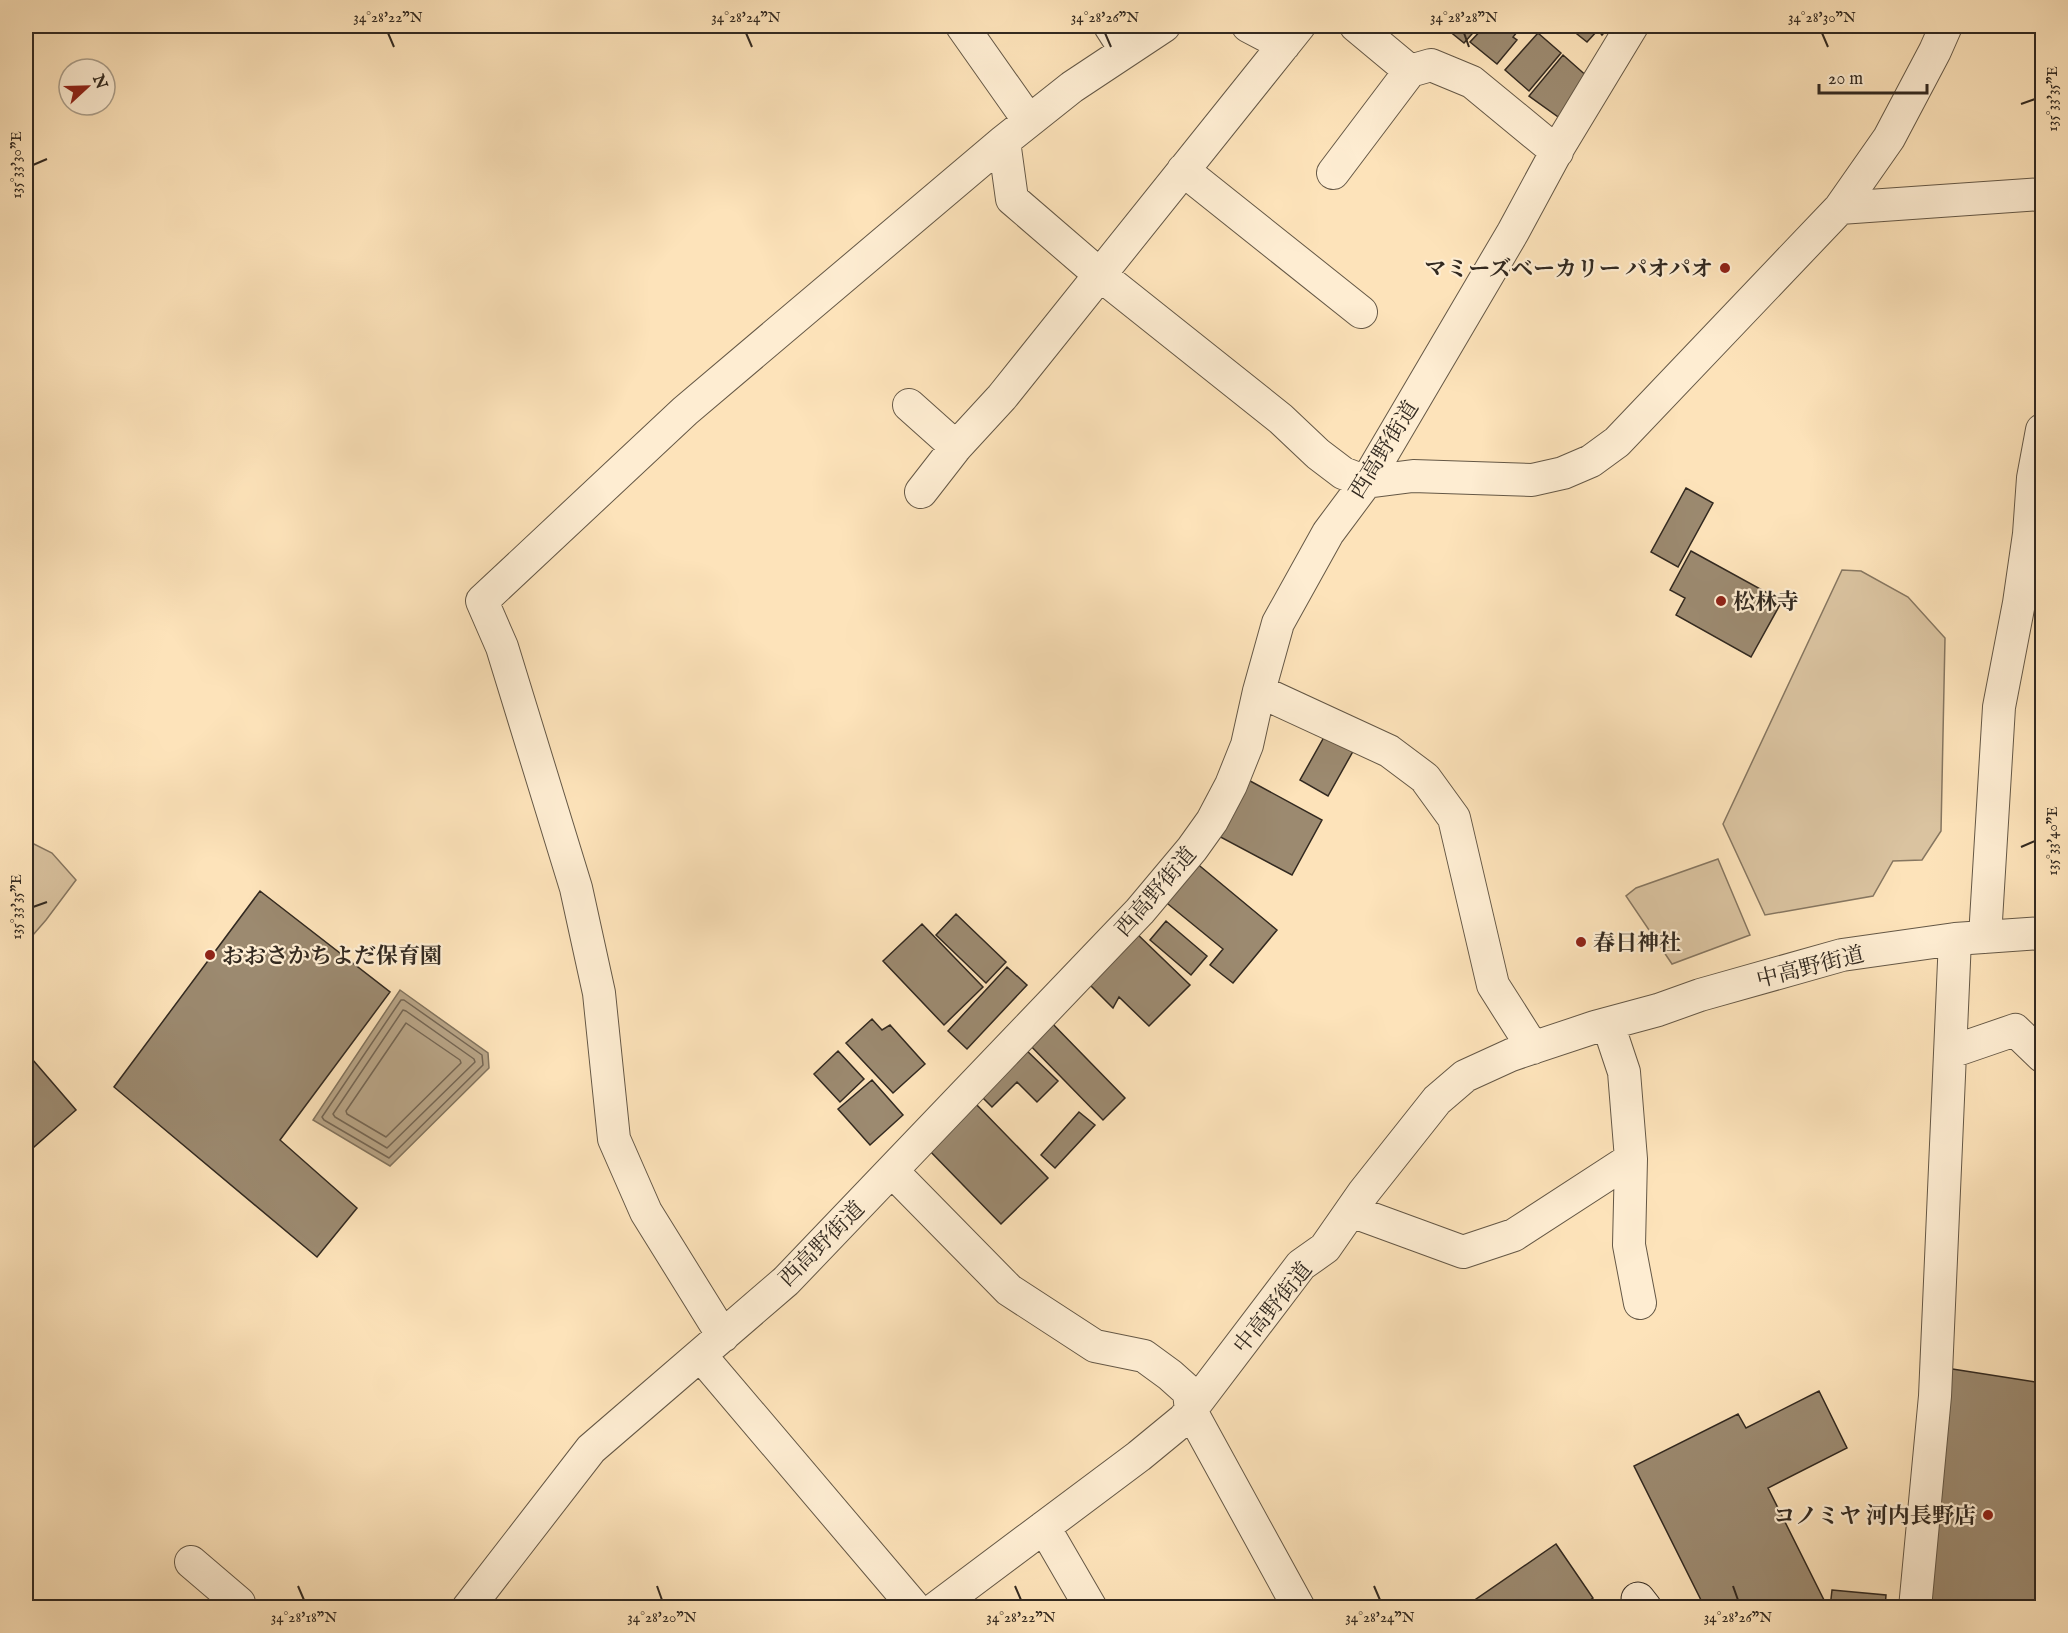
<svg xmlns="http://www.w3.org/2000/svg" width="2068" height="1633" viewBox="0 0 2068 1633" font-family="'IM FELL English','Noto Serif JP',serif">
<rect width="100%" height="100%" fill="#fde3ba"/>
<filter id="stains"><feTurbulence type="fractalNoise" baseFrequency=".00333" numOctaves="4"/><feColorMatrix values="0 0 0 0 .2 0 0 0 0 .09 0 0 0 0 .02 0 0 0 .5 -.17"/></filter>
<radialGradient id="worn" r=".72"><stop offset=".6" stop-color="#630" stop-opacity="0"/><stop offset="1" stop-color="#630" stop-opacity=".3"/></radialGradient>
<path fill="#dac3a0" stroke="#867660" stroke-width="1.5" d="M1842,570L1861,571L1908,597L1945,638L1941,831L1922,860L1893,861L1873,896L1765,915L1723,824Z
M26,840L52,853L76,880L46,920L26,943Z
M1718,859L1750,935L1672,964L1626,896L1636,888Z"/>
<path fill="#b8a486" stroke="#82735d" stroke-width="1.5" d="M400,990L488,1053L489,1068L390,1166L313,1120Z"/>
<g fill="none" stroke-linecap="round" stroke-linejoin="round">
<path stroke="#756653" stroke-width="1.5" d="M401,1000H404L482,1055L483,1065L389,1158L324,1120L322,1117Z
M403,1010L406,1011L474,1059L475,1062L387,1148L335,1117L333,1114Z
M406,1023L460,1060L461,1063L386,1137L347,1114L346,1111Z"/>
</g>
<path fill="#9c8a70" stroke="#322920" stroke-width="1.5" d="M1401,26H1414L1409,33Z
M1443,26H1479L1464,43Z
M1485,26H1522L1513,37L1517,40L1497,64L1470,42Z
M1567,26H1610L1602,35L1598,30L1587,42Z
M1538,33L1561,53L1529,91L1505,70Z
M1563,55L1589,78L1561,119L1529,96Z
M1686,488L1713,503L1678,567L1651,552Z
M1691,551L1782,601L1751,657L1676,615L1685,598L1670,590Z
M1328,730L1356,746L1328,796L1300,780Z
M1241,776L1322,820L1292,875L1211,832Z
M1189,857L1277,930L1233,983L1210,965L1223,949L1157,895Z
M260,891L390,992L280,1140L357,1208L317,1257L114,1087Z
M956,914L1006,962L986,983L936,935Z
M1166,921L1207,956L1191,975L1150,940Z
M922,924L983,987L944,1025L883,961Z
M1134,931L1190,985L1149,1026L1119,997L1113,1008L1086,981Z
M1007,967L1027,985L967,1049L948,1031Z
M1046,1017L1125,1098L1103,1120L1024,1039Z
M872,1019L882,1030L890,1025L925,1064L893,1093L846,1043Z
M1021,1045L1058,1081L1037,1102L1017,1082L992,1107L976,1091Z
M838,1051L864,1079L840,1102L814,1074Z
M26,1052L76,1110L26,1154Z
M872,1080L903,1115L870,1145L838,1109Z
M973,1101L1048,1178L1001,1224L926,1147Z
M1079,1112L1095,1125L1055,1168L1041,1155Z
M1946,1368L2042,1383V1608H1926Z
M1819,1391L1847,1448L1768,1488L1827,1606L1705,1608L1634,1466L1738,1414L1746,1428Z
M1556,1544L1593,1598L1579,1608H1472L1469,1604Z
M1832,1590L1886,1595L1885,1608H1830Z"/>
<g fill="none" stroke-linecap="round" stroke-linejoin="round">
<defs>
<path id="street" d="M962,26L1029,121
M1110,26L1126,51
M1248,26L1284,45
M1356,26L1410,71
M1004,141L1012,199L1099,274L1281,419L1318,454L1343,473L1366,482L1413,476L1532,480L1563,473L1591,461L1617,442L1840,208L1889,138L1935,51L1946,26
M1183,170L1361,312
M1333,173L1410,71L1431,65L1472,82L1557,152
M1840,208L2042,194
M909,405L956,447
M921,492L956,447L1002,397L1299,26
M1259,691L1389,751L1425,778L1454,818L1493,985L1533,1048
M1985,937L1999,707L2019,603L2029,534L2033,478L2042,430
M1608,1024L1624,1072L1631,1159L1629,1245L1640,1303
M1951,1052L2015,1030L2042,1056
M892,1171L1009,1290L1095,1346L1144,1356L1170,1375L1189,1392L1191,1411L1299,1608
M1351,1211L1463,1252L1514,1235L1631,1159
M723,1336L646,1212L614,1139L599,993L576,888L502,647L482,601L685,411L1004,141L1072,87L1164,26
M701,1356L915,1608
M1044,1527L1091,1608
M191,1562L239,1603L235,1608
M468,1608L591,1449L786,1281L1140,911L1192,849L1212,821L1231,785L1247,745L1259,691L1278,623L1328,533L1366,482L1513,232L1560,145L1632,26
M936,1608L1139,1456L1184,1419L1301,1265L1325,1248L1364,1192L1437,1100L1465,1076L1511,1055L1595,1027L1658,1010L1700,995L1842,955L1955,939L2042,933
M1915,1608L1935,1396L1955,939"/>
<path id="secondary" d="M1638,1599L1645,1608"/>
</defs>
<use href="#street" stroke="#655846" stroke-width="34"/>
<use href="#secondary" stroke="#322920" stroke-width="35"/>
<use href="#street" stroke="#feedd2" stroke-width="32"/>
<use href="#secondary" stroke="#feedd2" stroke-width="33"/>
</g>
<path fill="none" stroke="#322920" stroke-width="2" d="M388,33L394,47M746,33L752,47M1105,33L1111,47M1464,33L1469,47M1822,33L1828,47M2021,104L2035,99M33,165L47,159M2021,847L2035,841M33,907L47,902M298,1586L304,1600M657,1586L662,1600M1015,1586L1021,1600M1374,1586L1380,1600M1733,1586L1738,1600"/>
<g fill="#8f2418" stroke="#feedd2" stroke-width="2">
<circle cx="1725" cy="268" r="6"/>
<circle cx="1721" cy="601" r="6"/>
<circle cx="1581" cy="942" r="6"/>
<circle cx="210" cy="955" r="6"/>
<circle cx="1988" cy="1515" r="6"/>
</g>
<g text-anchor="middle" stroke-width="4.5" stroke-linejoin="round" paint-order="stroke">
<g font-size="22" font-weight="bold" fill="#322920" stroke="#feedd2" text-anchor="start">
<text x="1713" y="276" text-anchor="end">マミーズベーカリー パオパオ</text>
<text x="1733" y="609">松林寺</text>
<text x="1593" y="950">春日神社</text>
<text x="222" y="963">おおさかちよだ保育園</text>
<text x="1976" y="1523" text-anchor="end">コノミヤ 河内長野店</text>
</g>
<g font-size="22" fill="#322920" stroke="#feedd2">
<text transform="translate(1383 449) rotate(-58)" y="8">西高野街道</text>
<text transform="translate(1155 891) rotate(-49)" y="8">西高野街道</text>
<text transform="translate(1810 966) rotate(-14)" y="8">中高野街道</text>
<text transform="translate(821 1243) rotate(-45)" y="8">西高野街道</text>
<text transform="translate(1272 1307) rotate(-51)" y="8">中高野街道</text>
</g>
</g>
<rect width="2068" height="1633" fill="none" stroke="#fde3ba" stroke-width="66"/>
<g transform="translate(87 87) rotate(68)"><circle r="28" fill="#feedd2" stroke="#ac9f8b" stroke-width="1.5"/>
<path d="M0-4.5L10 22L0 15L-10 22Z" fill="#8f2418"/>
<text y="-9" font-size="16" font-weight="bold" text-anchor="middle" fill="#322920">N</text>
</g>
<path d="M1819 84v9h108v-9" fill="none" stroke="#322920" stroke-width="3"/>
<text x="1828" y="84" font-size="18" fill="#322920" stroke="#feedd2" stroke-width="4.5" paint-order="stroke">20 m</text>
<rect x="33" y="33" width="2002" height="1567" fill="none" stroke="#322920" stroke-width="2"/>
<g font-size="15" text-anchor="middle" fill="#322920">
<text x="388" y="22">34°28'22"N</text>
<text x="746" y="22">34°28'24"N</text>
<text x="1105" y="22">34°28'26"N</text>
<text x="1464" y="22">34°28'28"N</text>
<text x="1822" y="22">34°28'30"N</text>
<text transform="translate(2052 99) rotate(-90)" y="5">135°33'35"E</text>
<text transform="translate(16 165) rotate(-90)" y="5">135°33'30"E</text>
<text transform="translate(2052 841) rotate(-90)" y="5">135°33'40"E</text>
<text transform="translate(16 907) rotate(-90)" y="5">135°33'35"E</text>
<text x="304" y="1622">34°28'18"N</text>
<text x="662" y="1622">34°28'20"N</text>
<text x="1021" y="1622">34°28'22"N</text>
<text x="1380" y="1622">34°28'24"N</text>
<text x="1738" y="1622">34°28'26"N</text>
</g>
<rect width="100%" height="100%" filter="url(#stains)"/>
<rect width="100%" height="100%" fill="url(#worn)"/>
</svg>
